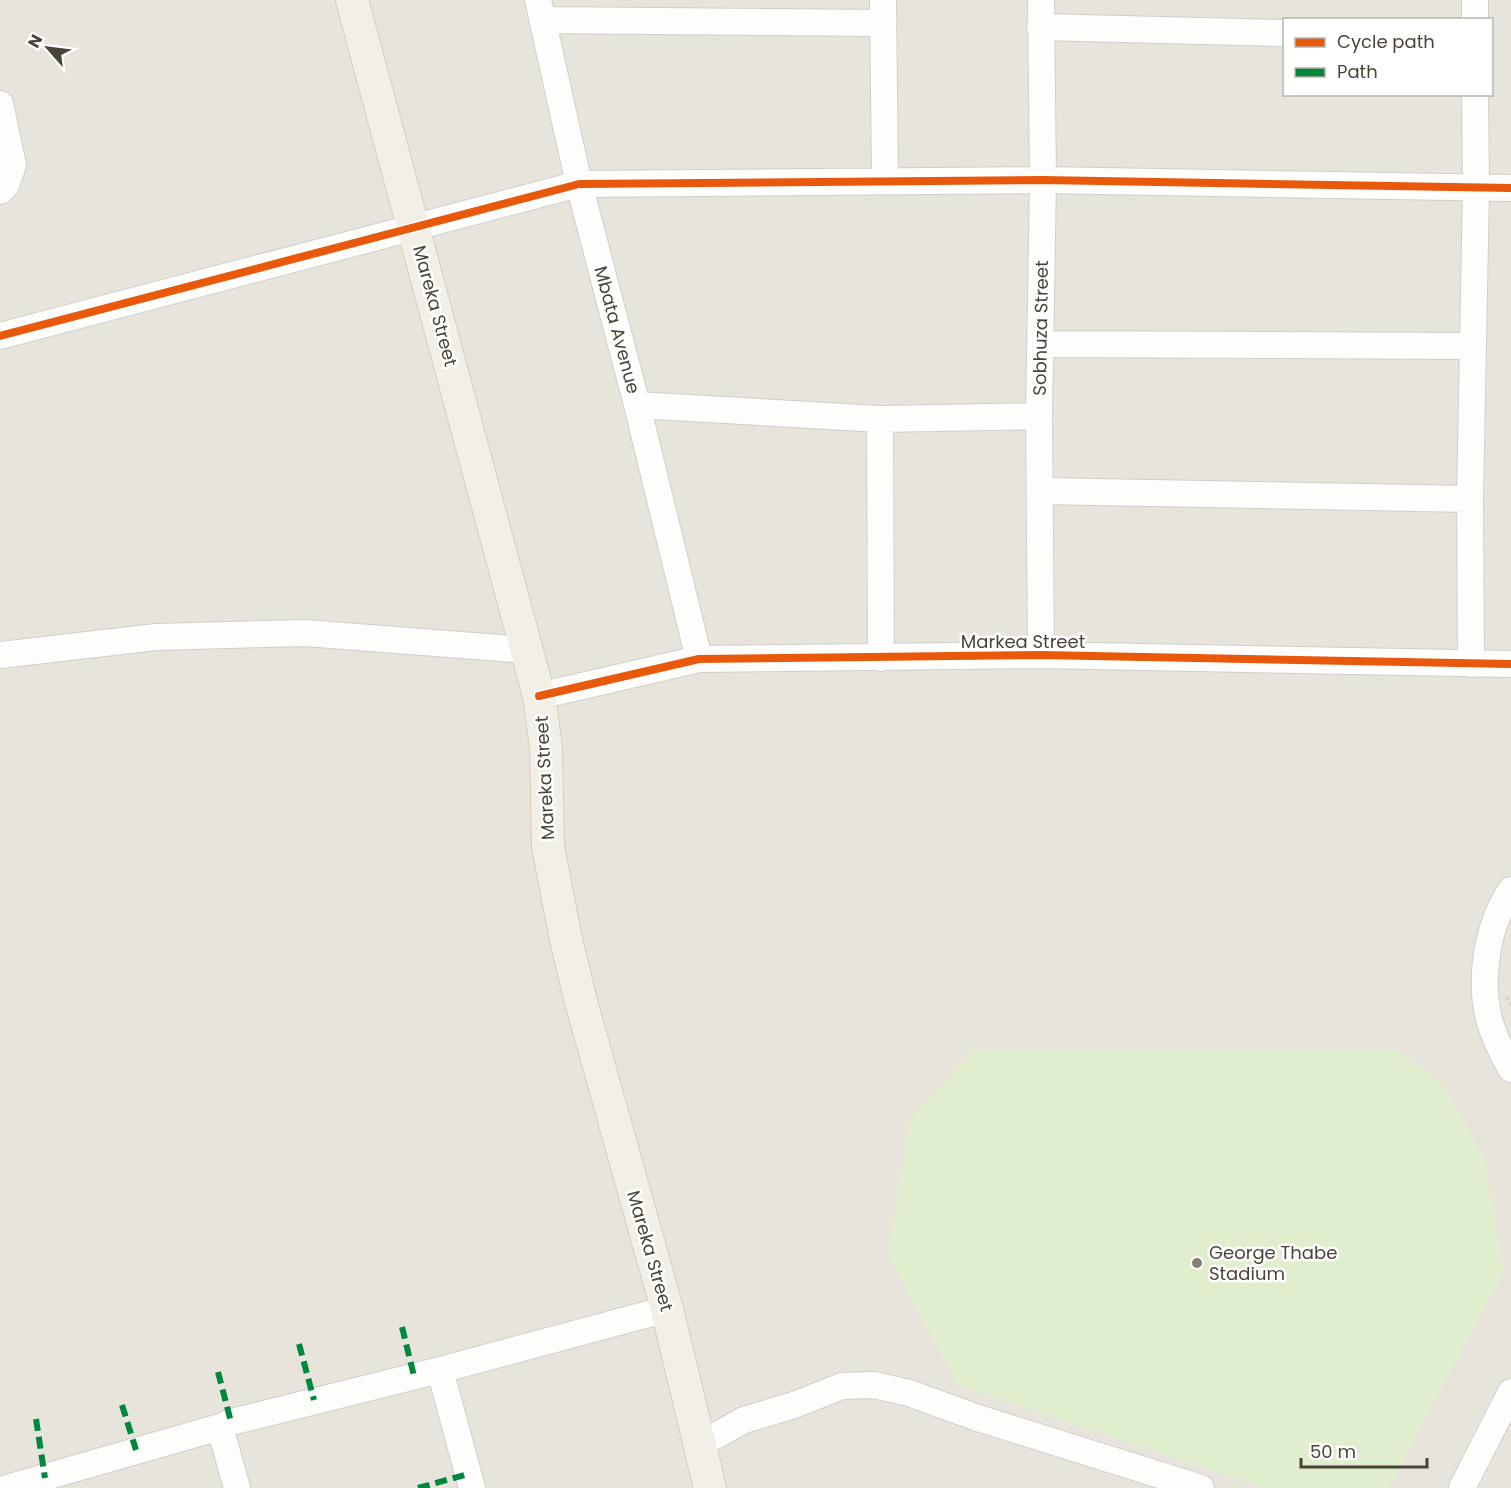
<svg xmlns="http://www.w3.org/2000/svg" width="1511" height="1488" viewBox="0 0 1511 1488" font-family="Poppins,sans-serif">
<rect width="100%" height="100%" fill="#f3f2ee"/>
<path fill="#e7e4db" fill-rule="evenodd" d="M0,0H1511V1488H0ZM1284,20H1492V94H1284Z"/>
<path fill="#e0eece" d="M976,1049L1398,1051L1444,1086L1484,1158L1504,1271L1388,1488H1264L958,1385L888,1255L910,1119Z"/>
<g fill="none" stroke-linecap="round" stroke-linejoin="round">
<defs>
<path id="minor" d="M538,0L579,184L637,405L699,659
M883,0L885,180
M1041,0L1043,180L1039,416L1041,655
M543,20L882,23
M1475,20V0
M1040,27L1284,33
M0,104L13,165L6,185L0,191
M0,336L579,184L1043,180L1511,188
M1041,344L1473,346
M637,405L880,419L1039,416
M880,419L881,658
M1040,491L1470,499
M0,655L156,637L305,633L527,650
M1471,664L1470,499L1476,188L1475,94
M539,696L699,659L1041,655L1511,664
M1511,890C1487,925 1479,978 1489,1019C1494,1037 1502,1053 1511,1069
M440,1370L472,1488
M220,1427L237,1488
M699,1445L744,1420L794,1405L842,1386L874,1385L909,1393L975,1417L1201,1488
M7,1488L220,1427L231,1422L440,1370L667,1309
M1462,1488L1511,1392"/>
<path id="major" d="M352,0L539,696L546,748L548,846L565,935L580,998L667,1309L710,1488"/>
</defs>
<use href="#minor" stroke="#d1cfcb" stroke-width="28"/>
<use href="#major" stroke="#d5cebb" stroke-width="34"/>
<path stroke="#d3d1cc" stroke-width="3" stroke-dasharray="3 3" stroke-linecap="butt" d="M1507,997L1511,1005"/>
<use href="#minor" stroke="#fdfdfc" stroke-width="26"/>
<use href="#major" stroke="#f2efe6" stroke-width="32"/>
<path stroke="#00873e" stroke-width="6" stroke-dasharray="12 6" stroke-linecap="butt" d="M402,1327L414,1376
M299,1344L314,1400
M218,1372L231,1422
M122,1405L136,1450
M36,1419L45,1478
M418,1488L468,1474"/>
<defs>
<path id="cycleway" d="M0,336L579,184L1043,180L1511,188
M539,696L699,659L1041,655L1511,664"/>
</defs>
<use href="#cycleway" stroke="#fff" stroke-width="11"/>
<use href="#cycleway" stroke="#e8590c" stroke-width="8"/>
</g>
<circle fill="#858178" stroke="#fff" stroke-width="2" cx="1197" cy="1263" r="6"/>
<g text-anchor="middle" stroke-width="5" stroke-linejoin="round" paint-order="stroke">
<g font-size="18" fill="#4a4438" stroke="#fff">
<text transform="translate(435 306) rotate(75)" y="6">Mareka Street</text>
<text transform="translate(1041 328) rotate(-89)" y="6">Sobhuza Street</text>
<text transform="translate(617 330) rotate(75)" y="6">Mbata Avenue</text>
<text x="1023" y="648">Markea Street</text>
<text transform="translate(545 778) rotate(-93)" y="6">Mareka Street</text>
<text transform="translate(650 1251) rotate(74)" y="6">Mareka Street</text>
</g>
<g font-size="18" fill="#4a4438" stroke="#fff" text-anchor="start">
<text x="1209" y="1259">George Thabe<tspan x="1209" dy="21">Stadium</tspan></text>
</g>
</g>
<rect x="1283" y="18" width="210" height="78" fill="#ffffff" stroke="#b7b4af" stroke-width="1.5"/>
<rect x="1295" y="38" width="30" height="9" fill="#e8590c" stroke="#b7b4af" stroke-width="1.5"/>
<text x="1337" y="48" font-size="18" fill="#4a4438">Cycle path</text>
<rect x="1295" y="68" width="30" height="9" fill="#00873e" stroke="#b7b4af" stroke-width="1.5"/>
<text x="1337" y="78" font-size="18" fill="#4a4438">Path</text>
<g transform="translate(48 48) rotate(298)" stroke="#ffffff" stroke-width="4.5" paint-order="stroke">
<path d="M0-4.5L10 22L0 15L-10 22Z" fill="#4a4438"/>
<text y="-9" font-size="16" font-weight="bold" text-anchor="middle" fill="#4a4438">N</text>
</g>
<path d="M1301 1458v9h126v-9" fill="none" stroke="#4a4438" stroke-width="3"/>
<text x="1310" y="1458" font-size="18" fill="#4a4438" stroke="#ffffff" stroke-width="4.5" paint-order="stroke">50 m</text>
</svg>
